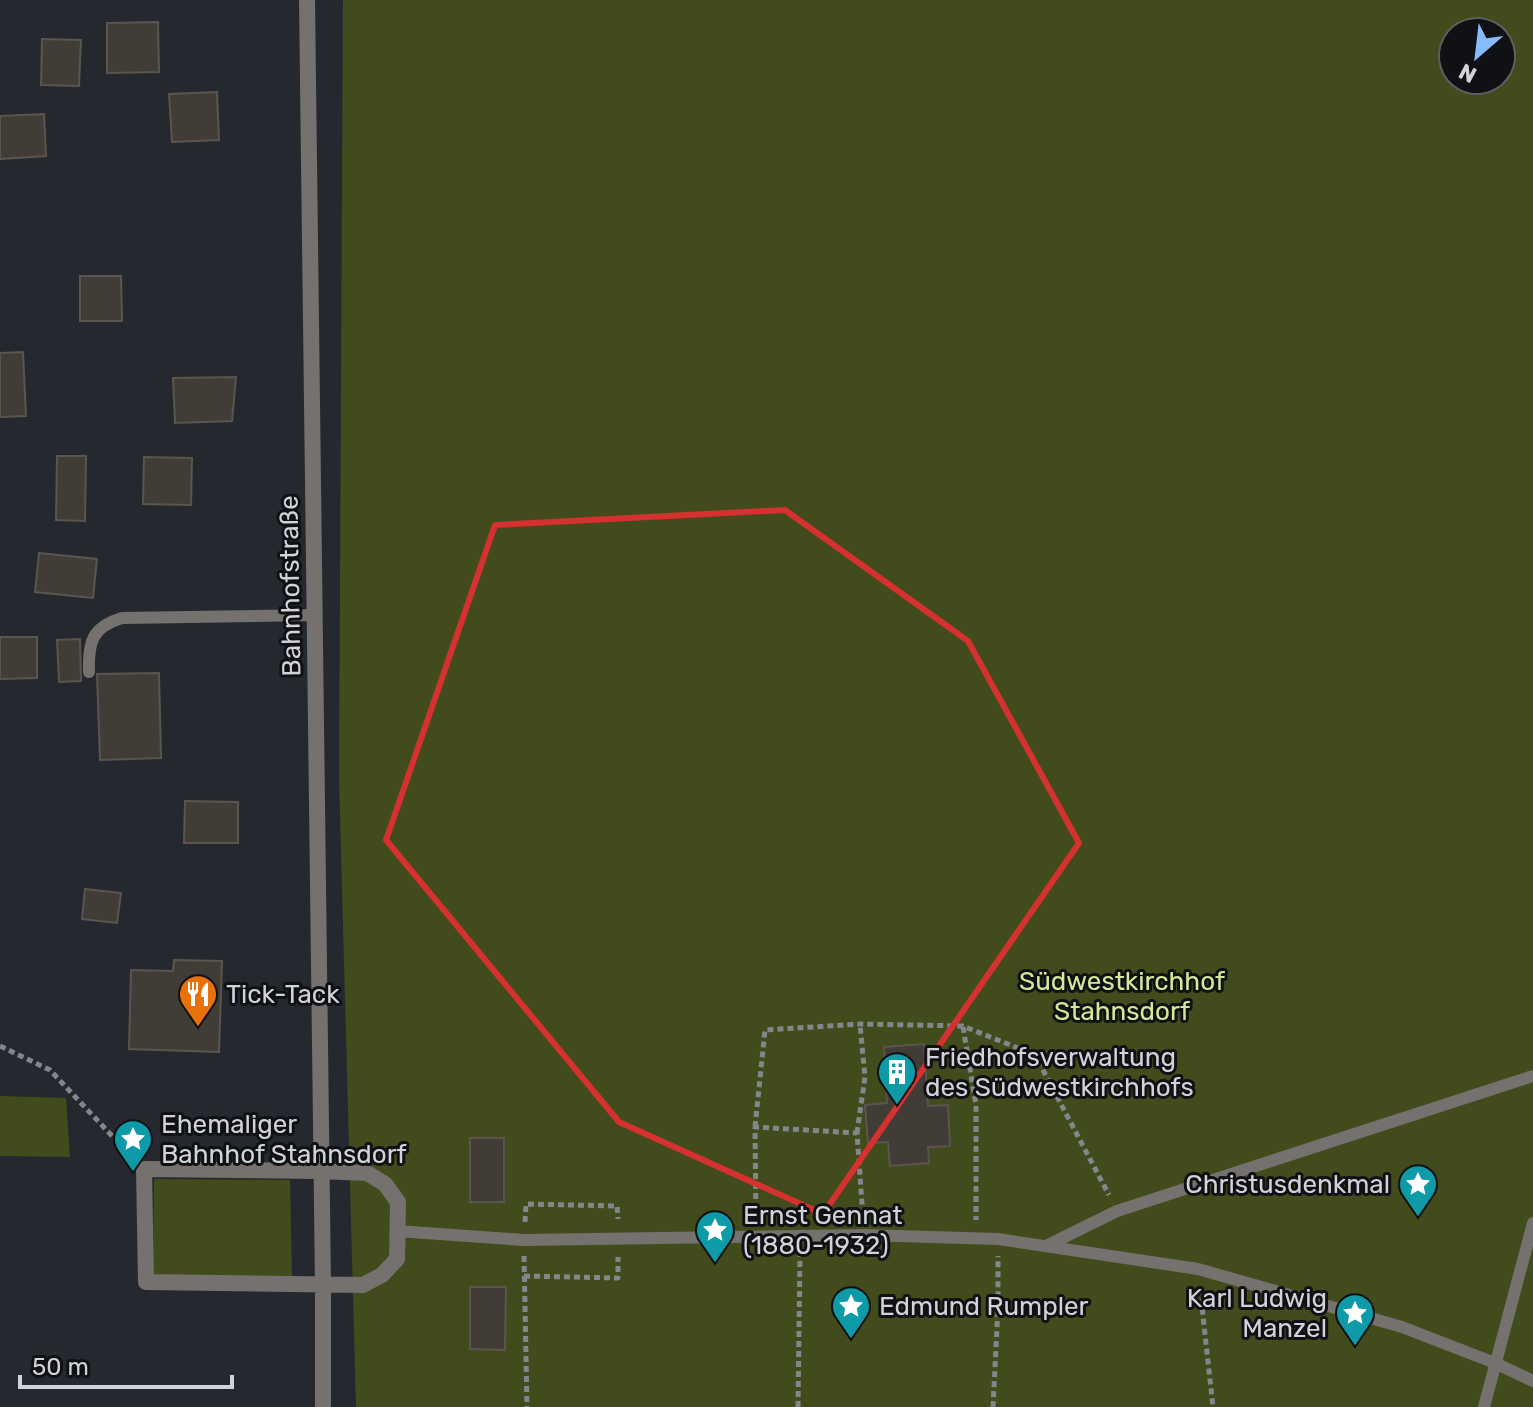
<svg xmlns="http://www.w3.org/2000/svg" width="1533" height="1407" viewBox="0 0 1533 1407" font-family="Rubik,sans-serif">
<rect width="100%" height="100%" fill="#25292f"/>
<path fill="#424b1b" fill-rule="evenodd" d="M343,0H1533V1407H356L339,777ZM1453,32H1501V80H1453Z
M0,1096L66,1098L70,1157L0,1156Z
M154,1179L290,1180L292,1277L153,1275Z"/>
<path fill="#413c35" stroke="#5b554f" stroke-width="2" d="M158,22L159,72L107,73V23Z
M42,39L81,40L79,86L41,85Z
M217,92L219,140L172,142L169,94Z
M44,114L46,156L0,159V116Z
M80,276H121L122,321H80Z
M23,352L26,416L0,417V353Z
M236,377L232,421L175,423L173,378Z
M57,456H86L85,521L56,520Z
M144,457L192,458L191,505L143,504Z
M39,553L97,559L93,598L35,592Z
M0,637H37V678L0,679Z
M80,639L81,681L59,682L57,640Z
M159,673L161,758L100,760L97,674Z
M185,801L238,802V843H184Z
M85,889L121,893L117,923L82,919Z
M174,960L222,961L219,1052L129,1049L131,970L173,971Z
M924,1044L928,1106L948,1105L950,1146L928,1147L929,1163L890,1166L888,1142L868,1143L865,1105L887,1103L884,1047Z
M470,1138H504V1202H470Z
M470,1287H506L505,1350L470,1349Z"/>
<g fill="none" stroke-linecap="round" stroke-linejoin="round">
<path stroke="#83868b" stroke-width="5" stroke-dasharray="6 4" stroke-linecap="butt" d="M963,1027L976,1105V1220
M0,1046L50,1070L129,1154
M755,1127L765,1030L860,1024L963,1026L1035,1055L1109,1195
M857,1133L865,1077L860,1024
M756,1219L755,1127L857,1133L863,1218
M525,1222L526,1204L617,1206L618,1219
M524,1256L527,1407
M524,1276L618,1278V1257
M1200,1289L1213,1407
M798,1407L800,1253
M993,1407L998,1308V1256"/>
<path stroke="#74716e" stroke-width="12" d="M89,672C88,642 92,627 122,618L315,615
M397,1231L524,1240L864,1235L998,1239L1198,1269L1402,1327L1495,1363L1533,1381
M1046,1246L1117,1211L1533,1076
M1484,1407L1533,1223"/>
<path stroke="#74716e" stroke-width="16" d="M307,0L323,1286V1407
M144,1169L320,1171L367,1173L385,1184L398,1202L397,1259L382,1275L363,1285L146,1282Z"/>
</g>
<path fill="none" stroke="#d63131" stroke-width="6" stroke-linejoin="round" d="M785,510L968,641L1079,843L823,1214L619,1122L386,840L495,525Z"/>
<defs>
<symbol id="restaurant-pin" viewBox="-11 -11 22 30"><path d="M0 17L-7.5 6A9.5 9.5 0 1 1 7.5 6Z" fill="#e8710a" stroke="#101114"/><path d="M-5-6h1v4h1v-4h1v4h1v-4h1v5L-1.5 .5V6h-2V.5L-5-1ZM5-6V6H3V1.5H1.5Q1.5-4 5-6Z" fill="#fff"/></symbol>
<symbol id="building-pin" viewBox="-11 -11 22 30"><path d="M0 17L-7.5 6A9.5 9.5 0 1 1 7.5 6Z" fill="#0f9aa8" stroke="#101114"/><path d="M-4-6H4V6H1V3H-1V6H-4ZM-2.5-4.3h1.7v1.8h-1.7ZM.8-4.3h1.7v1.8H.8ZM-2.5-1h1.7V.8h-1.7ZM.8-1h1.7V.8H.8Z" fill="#fff"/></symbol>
<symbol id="sight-pin" viewBox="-11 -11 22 30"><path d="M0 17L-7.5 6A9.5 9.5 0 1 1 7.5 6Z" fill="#0f9aa8" stroke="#101114"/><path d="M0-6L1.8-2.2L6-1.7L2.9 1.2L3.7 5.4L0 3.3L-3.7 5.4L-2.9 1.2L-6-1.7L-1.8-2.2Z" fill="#fff"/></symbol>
</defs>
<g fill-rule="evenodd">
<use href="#restaurant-pin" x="176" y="972" width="44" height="60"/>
<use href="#building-pin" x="875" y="1050" width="44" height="60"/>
<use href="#sight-pin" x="111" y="1117" width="44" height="60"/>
<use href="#sight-pin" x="1396" y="1162" width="44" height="60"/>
<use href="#sight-pin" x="693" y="1208" width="44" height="60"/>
<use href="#sight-pin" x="829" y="1284" width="44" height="60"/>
<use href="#sight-pin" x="1333" y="1291" width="44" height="60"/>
</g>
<g text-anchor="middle" stroke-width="6" stroke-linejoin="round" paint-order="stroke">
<g font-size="26" fill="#d1d3d8" stroke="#101114">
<text transform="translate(290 586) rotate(-91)" y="9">Bahnhofstraße</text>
</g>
<g font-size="26" fill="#d6e898" stroke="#101114">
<text x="1122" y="990">Südwestkirchhof<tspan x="1122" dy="30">Stahnsdorf</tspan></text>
</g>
<g font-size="26" fill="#d1d3d8" stroke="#101114" text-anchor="start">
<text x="226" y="1003">Tick-Tack</text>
<text x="925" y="1066">Friedhofsverwaltung<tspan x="925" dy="30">des Südwestkirchhofs</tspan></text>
<text x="161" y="1133">Ehemaliger<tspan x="161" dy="30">Bahnhof Stahnsdorf</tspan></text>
<text x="1390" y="1193" text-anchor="end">Christusdenkmal</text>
<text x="743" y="1224">Ernst Gennat<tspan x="743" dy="30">(1880-1932)</tspan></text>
<text x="1327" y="1307" text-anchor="end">Karl Ludwig<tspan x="1327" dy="30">Manzel</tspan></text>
<text x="879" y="1315">Edmund Rumpler</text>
</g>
</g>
<g transform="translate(1477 56) rotate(208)"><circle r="38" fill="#101114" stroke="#5d5f62" stroke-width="2"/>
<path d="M0-6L14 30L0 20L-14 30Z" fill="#87bbfb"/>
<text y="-12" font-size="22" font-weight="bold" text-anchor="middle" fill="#d1d3d8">N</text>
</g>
<path d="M20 1375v12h212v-12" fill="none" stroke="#d1d3d8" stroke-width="4"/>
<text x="32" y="1375" font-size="24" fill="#d1d3d8" stroke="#101114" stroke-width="6" paint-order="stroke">50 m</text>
</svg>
